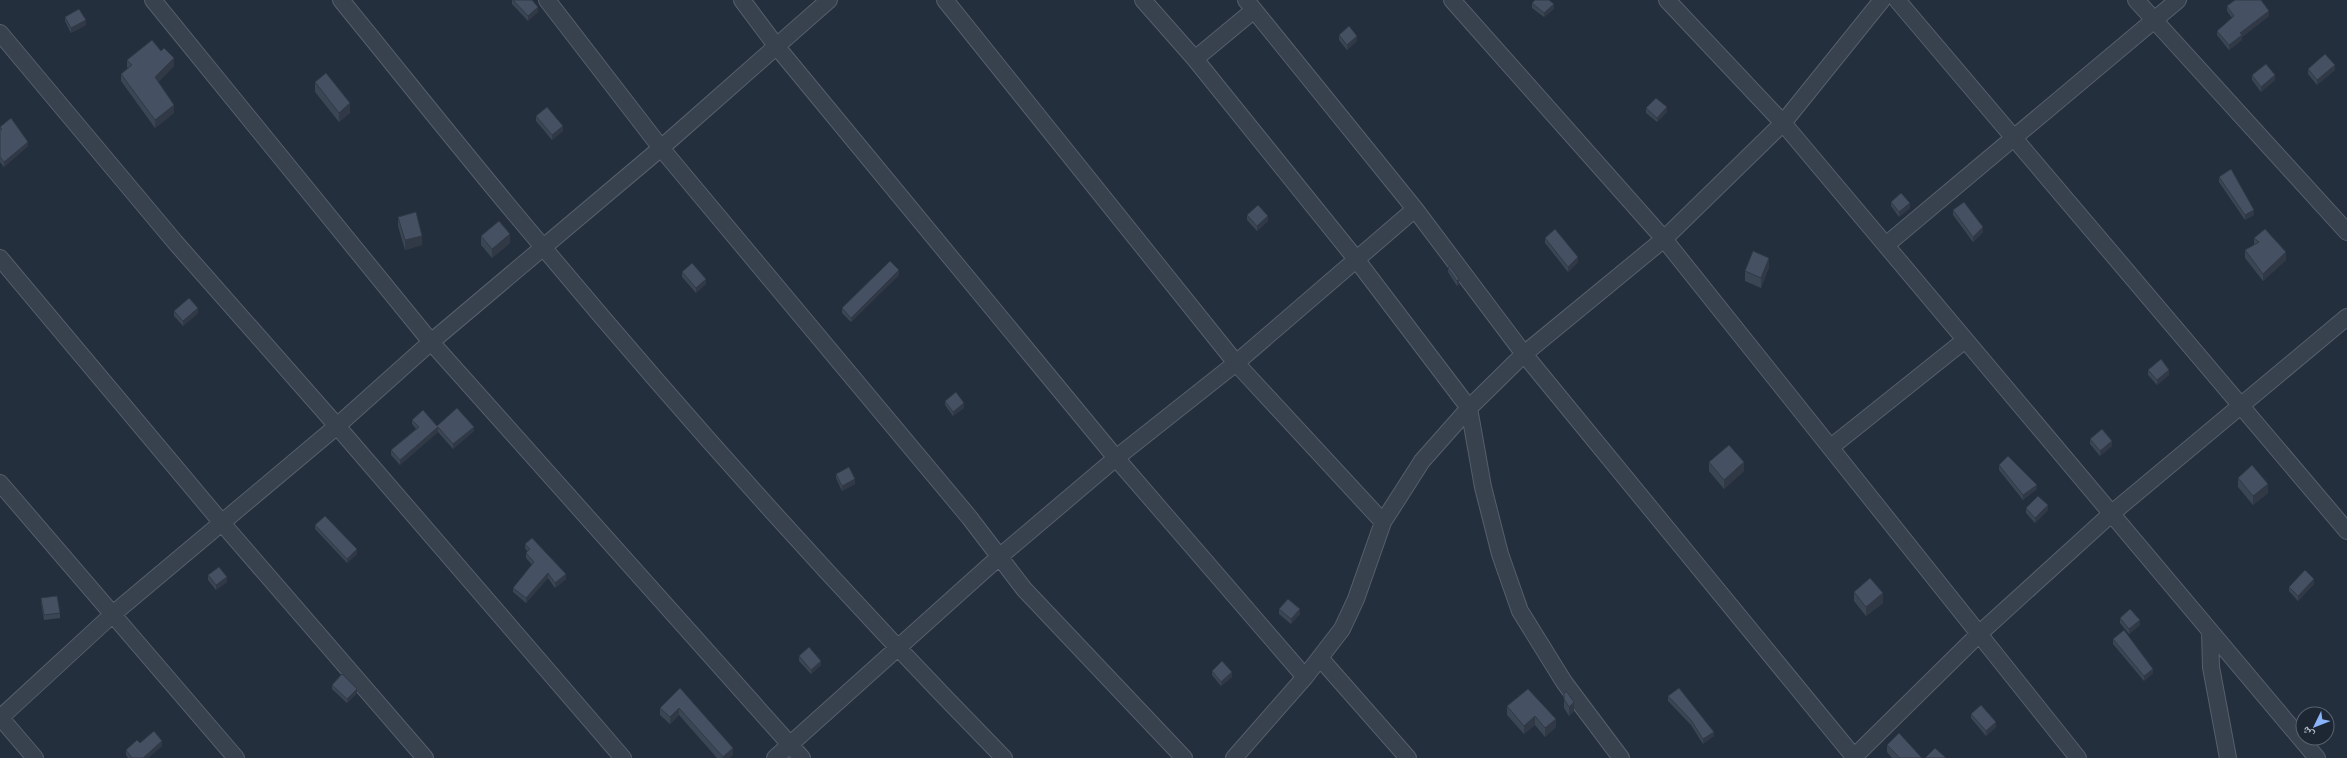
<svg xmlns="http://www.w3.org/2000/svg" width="2347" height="758" viewBox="0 0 2347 758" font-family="Jost,'Noto Naskh Arabic',sans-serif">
<rect width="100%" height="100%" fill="#242f3e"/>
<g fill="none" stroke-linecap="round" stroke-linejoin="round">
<defs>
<path id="minor" d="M153,0L431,342L802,758
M341,0C408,82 474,166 543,247C690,423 843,594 1004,758
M547,0L661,148L969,517L1024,589L1184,758
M742,0L777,47L1116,458L1305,677
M945,0L1236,363L1383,522
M1143,0L1195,59L1356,259L1469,408L1483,487L1500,554L1520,611L1564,682L1621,758
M1246,0L1415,209L1524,354L1855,758
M1452,0L1664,239L2078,758
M1667,0L1783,123L2317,758
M1897,0L2347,531
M2136,0L2347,232
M0,33L175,242L337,426L623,758
M1195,59L1254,10
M1886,245L2178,0
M0,258L222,523L425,758
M1831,447L1965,340
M0,483L236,758
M2210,631L2211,667L2228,758
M1320,658L1408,758
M0,717L35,758
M0,718L113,614L337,426L431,342L661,148L829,0
M1854,757L1980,633L2111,514L2347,317
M775,758L998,558L1116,458L1236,363L1415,209
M1234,758L1305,677L1342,629L1356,599L1383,522L1422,461L1469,408L1524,354L1664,239L1783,123L1882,0"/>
</defs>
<use href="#minor" stroke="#565f6c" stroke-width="18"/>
<use href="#minor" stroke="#38414e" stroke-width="16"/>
</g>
<path fill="#3b4654" d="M512,0H532L538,12L528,21L512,4Z
M1532,3L1554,9L1544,17L1532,8Z
M2227,6L2269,16L2242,37V40L2229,50L2217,35V31L2232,18L2227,11Z
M65,17L86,25L71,33L65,21Z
M1339,35L1357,41L1347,50L1339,40Z
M161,51L174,66L158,82L174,113L155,128L121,81V74L128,68L127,67V60Z
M2308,69L2335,70L2317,85L2308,74Z
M2252,75L2275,80L2261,92L2252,80Z
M315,82L350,113L339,122L315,92Z
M1646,108L1667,112L1657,122L1646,113Z
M536,116L563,131L552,140L536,121Z
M0,127L28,146L4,167L0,162Z
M2219,177L2254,215L2245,220L2219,182Z
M1891,202L1910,208L1899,217L1891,206Z
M1953,210L1983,232L1973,242L1953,215Z
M1247,215L1268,221L1257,231L1247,220Z
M398,217L422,245L405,250L398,226Z
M481,236L510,243L492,258L481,245Z
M1545,238L1578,262L1568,272L1545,243Z
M2254,238L2286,260L2263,281L2245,258V250L2254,245Z
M1769,267L1761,288L1745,281V271Z
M1448,268L1459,284L1457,286L1448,272Z
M682,272L706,284L696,293L682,277Z
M899,275L851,322L842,313V308Z
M174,311L198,313L183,326L174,316Z
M2148,370L2169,375L2157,385L2148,375Z
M945,401L964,408L953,416L945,405Z
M412,420L437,426L474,431L453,449L438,432L400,465L391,455V450L416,429L412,424Z
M2090,439L2112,446L2100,456L2090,444Z
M1709,462L1744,471L1724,489L1709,471Z
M1999,465L2037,489L2023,500L1999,470Z
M836,474L855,484L842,491L836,478Z
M2238,478L2268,493L2253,505L2238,487Z
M2026,508L2048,510L2035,523L2026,513Z
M315,525L357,554L347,563L315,529Z
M525,544L566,579L555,588L548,578L526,603L513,592V588L532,565L526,558V553L527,551L525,548Z
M208,575L227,582L216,590L208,580Z
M2314,584L2298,601L2289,591V587Z
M1854,592L1883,603L1866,616L1854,601Z
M41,598L60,613V618L44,620L41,603Z
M1279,609L1300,614L1291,624L1279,614Z
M2120,618L2140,625L2129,634L2120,623Z
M2113,639L2153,673L2144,681L2113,644Z
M799,656L821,665L811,674L799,661Z
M1212,671L1232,677L1221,686L1212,675Z
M332,685L357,693L347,703L332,689Z
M680,688L733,755L729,758H717L679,715L670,724L660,715V708Z
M1528,689L1556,727L1545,737L1535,725L1524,734L1507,715V706Z
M1564,694L1574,711L1569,716L1564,708Z
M1668,696L1714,736L1703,744L1691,725L1668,701Z
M1971,714L1996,727L1986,736L1971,718Z
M140,743L162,746L148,758H128L126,755V750Z
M1887,745L1922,758H1892L1887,752Z"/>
<path fill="#303945" d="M1554,4V9L1544,17V13Z
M538,7V12L528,21V16Z
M2269,11V16L2242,37V40L2229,50V45L2240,33Z
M86,20V25L71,33V28Z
M1357,36V41L1347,50V45Z
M174,58V66L155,85V77Z
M2335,65V70L2317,85V80Z
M2275,75V80L2261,92V87Z
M350,103V113L339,122V113Z
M174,105V113L155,128V120Z
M1667,107V112L1657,122V118Z
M563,126V131L552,140V135Z
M28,142V146L4,167V162Z
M1910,203V208L1899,217V212Z
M2254,210V215L2245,220V215Z
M1268,216V221L1257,231V226Z
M1983,227V232L1973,242V237Z
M510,234V243L492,258V249Z
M422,236V245L405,250V240Z
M2286,252V260L2263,281V274Z
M1578,257V262L1568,272V267Z
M1769,258V267L1761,288V278Z
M899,270V275L851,322V318Z
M706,279V284L696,293V288Z
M1459,279V284L1457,286V281Z
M198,308V313L183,326V321Z
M2169,370V375L2157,385V380Z
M964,403V408L953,416V412Z
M438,427V432L400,465V460Z
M474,427V431L453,449V444Z
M2112,441V446L2100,456V451Z
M1744,462V471L1724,489V480Z
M855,479V484L842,491V486Z
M2268,484V493L2253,505V496Z
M2037,485V489L2023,500V495Z
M2048,505V510L2035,523V518Z
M357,549V554L347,563V559Z
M548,573V578L526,603V598Z
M566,574V579L555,588V583Z
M227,577V582L216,590V585Z
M2314,579V584L2298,601V596Z
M1883,593V603L1866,616V607Z
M1300,609V614L1291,624V619Z
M2140,620V625L2129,634V629Z
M821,661V665L811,674V670Z
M2153,669V673L2144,681V676Z
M1232,672V677L1221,686V682Z
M357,689V693L347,703V699Z
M1574,702V711L1569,716V707Z
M679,708V715L670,724V717Z
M1535,716V725L1524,734V726Z
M1556,719V727L1545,737V728Z
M1996,722V727L1986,736V731Z
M1714,732V736L1703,744V739Z
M162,741V746L148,758H143Z
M733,748V755L729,758H723V757Z"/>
<path fill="#455162" stroke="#303945" d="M513,0H532L538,7L528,16Z
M1535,0H1549L1554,4L1544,13L1532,3Z
M2235,0H2261L2269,11L2240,33L2242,35L2229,45L2217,31L2234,16L2227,6Z
M79,9L86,20L71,28L65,17Z
M1349,26L1357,36L1347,45L1339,35Z
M152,40L161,51L164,48L174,58L155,77L174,105L155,120L121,74L132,65L127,60Z
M2325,54L2335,65L2317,80L2308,69Z
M2266,64L2275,75L2261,87L2252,75Z
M326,73L350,103L339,113L315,82Z
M1656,98L1667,107L1657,118L1646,108Z
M547,107L563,126L552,135L536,116Z
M11,118L28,142L4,162L0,157V130L2,129L0,127Z
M2231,169L2254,210L2245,215L2219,177Z
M1901,193L1910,203L1899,212L1891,202Z
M1964,202L1983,227L1973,237L1953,210Z
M1258,205L1268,216L1257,226L1247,215Z
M416,212L422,236L405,240L398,217Z
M499,221L510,234L492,249L481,236Z
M1555,229L1578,257L1568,267L1545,238Z
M2265,229L2286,252L2263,274L2245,250L2259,242L2254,238Z
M1753,251L1769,258L1761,278L1745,271Z
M890,261L899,270L851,318L842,308Z
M692,263L706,279L696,288L682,272Z
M1450,266L1459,279L1457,281L1448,268Z
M189,298L198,308L183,321L174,311Z
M2161,359L2169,370L2157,380L2148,370Z
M956,392L964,403L953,412L945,401Z
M457,408L474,427L453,444L438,427L400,460L391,450L419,427L412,420L423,410L437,426Z
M2102,429L2112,441L2100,451L2090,439Z
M1729,445L1744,462L1724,480L1709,462Z
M2008,456L2037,485L2023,495L1999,465Z
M2252,465L2268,484L2253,496L2238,478Z
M849,467L855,479L842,486L836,474Z
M2038,496L2048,505L2035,518L2026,508Z
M325,516L357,549L347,559L315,525Z
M532,538L566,574L555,583L548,573L526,598L513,588L534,562L526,553L530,549L525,544Z
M219,567L227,577L216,585L208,575Z
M2305,570L2314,579L2298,596L2289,587Z
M1870,578L1883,593L1866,607L1854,592Z
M57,596L60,613L44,615L41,598Z
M1288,599L1300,609L1291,619L1279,609Z
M2130,609L2140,620L2129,629L2120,618Z
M2124,630L2153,669L2144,676L2113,639Z
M809,647L821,661L811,670L799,656Z
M1222,661L1232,672L1221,682L1212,671Z
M342,674L357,689L347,699L332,685Z
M680,688L733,748L723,757L679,708L670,717L660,708Z
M1679,688L1714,732L1703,739L1691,720L1668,696Z
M1528,689L1556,719L1545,728L1535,716L1524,726L1507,706Z
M1566,691L1574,702L1569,707L1564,699V694Z
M1981,705L1996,722L1986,731L1971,714Z
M154,731L162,741L143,758H132L126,750L137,740L140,743Z
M1899,733L1922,758H1900L1887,745Z
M1935,748L1946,758H1925Z"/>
<g transform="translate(2315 726) rotate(227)"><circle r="19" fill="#1d2633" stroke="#59626f"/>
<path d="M0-3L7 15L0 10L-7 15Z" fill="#8ab4f8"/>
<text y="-6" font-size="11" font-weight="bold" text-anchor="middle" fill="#b4bcc9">ش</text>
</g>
</svg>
